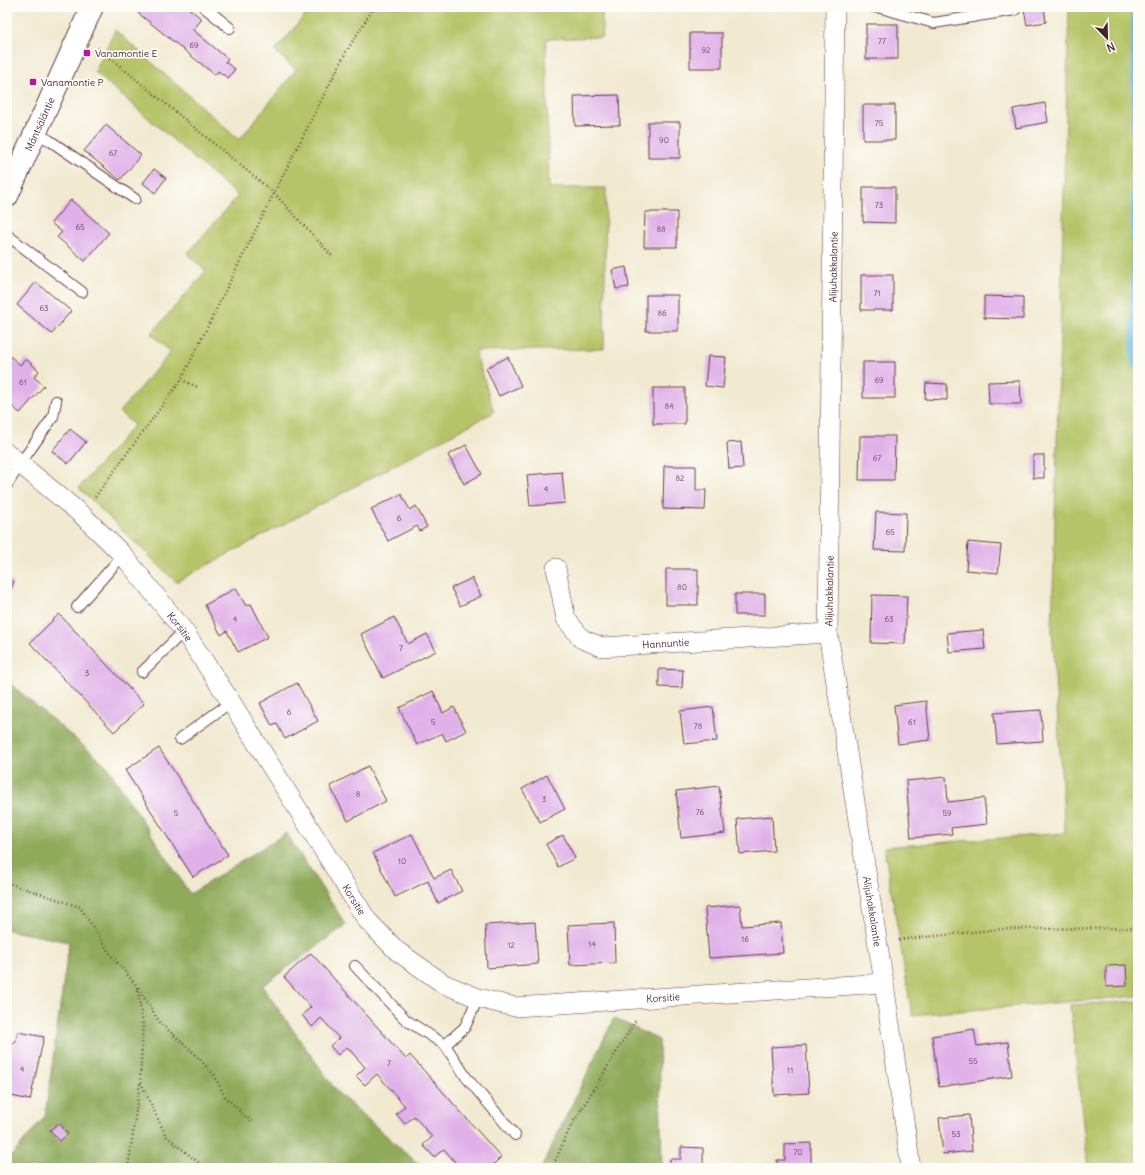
<svg xmlns="http://www.w3.org/2000/svg" width="1145" height="1175" viewBox="0 0 1145 1175" font-family="Delius,sans-serif">
<rect width="100%" height="100%" fill="#fdfcf7"/>
<filter id="ink" filterUnits="userSpaceOnUse"><feTurbulence type="fractalNoise" baseFrequency=".025" numOctaves="2"/><feDisplacementMap in="SourceGraphic" scale="8" xChannelSelector="R" yChannelSelector="G"/><feConvolveMatrix kernelMatrix="1 2 1 2 8 2 1 2 1" color-interpolation-filters="sRGB"/></filter>
<filter id="wash" filterUnits="userSpaceOnUse"><feTurbulence type="fractalNoise" baseFrequency=".012" numOctaves="4" result="noise"/><feDisplacementMap in="SourceGraphic" scale="16" xChannelSelector="R" yChannelSelector="G"/><feGaussianBlur stdDeviation="0.9" result="paint"/><feColorMatrix in="noise" values="0 0 0 0 0 0 0 0 0 0 0 0 0 0 0 0 0 1.4 0 .05"/><feComposite in="paint" operator="in"/></filter>
<g filter="url(#wash)">
<rect width="100%" height="100%" fill="#f1e9d0"/>
<path fill="#b5c467" stroke="#807249" d="M312,7H602V37L546,39L549,188H606L604,349L475,351L494,412L176,582L79,488L134,425L119,412L171,352L151,334L206,271L187,254L238,196L95,72L115,30L239,140L296,70L275,51Z
M1069,7H1138V996L912,1015L884,847L1065,833L1052,629Z
M1138,1001V1168H1088L1070,1005Z"/>
<path fill="#90aa5c" stroke="#6d6444" d="M7,681L106,765L190,894L286,833L346,925L262,986L337,1092L423,1168H7V1154L12,1156L45,1116L69,942L7,930Z
M614,1018L659,1040L662,1168H541Z"/>
<g fill="none" stroke-linecap="round" stroke-linejoin="round">
<path stroke="#65b8e0" stroke-width="7" d="M1135,7L1134,361L1138,367"/>
</g>
<g id="blocks">
<path fill="#e0b1e9" d="M143,7H187L202,19L193,30L228,59L225,62L235,69L228,78L218,71L215,75L138,13Z
M1037,7H1044L1046,22L1027,25L1024,9Z
M866,24H898V59H866Z
M690,33H722V68H690Z
M619,95L620,125L575,126L574,96Z
M1045,103L1048,122L1016,128L1013,109Z
M863,105H895V140H863Z
M648,122H680V158H648Z
M106,125L141,155L120,180L84,151Z
M154,169L166,178L155,193L143,183Z
M863,187H895V223L863,222Z
M71,200L109,233L85,261L57,237L62,232L51,223Z
M645,212H677V247H644Z
M626,267L629,287L616,289L612,270Z
M861,275H893V310H861Z
M36,282L71,311L52,334L17,305Z
M646,295H678V331H646Z
M984,296L1023,297V319L984,318Z
M9,355L20,365L26,359L39,371L34,377L44,386L20,413L7,402V358Z
M708,356L726,357L723,388L705,386Z
M508,357L521,386L499,396L486,368Z
M863,362H895V398H863Z
M1020,381L1021,404H989L988,382Z
M926,383L947,384V400L925,399Z
M653,388H685V424H653Z
M70,429L86,442L68,464L52,451Z
M860,436H895L894,480H859Z
M741,442L743,468L729,469L727,443Z
M466,445L482,474L464,484L448,455Z
M1033,455H1044V478H1033Z
M664,466H696V490H706L705,510L663,509Z
M562,472L565,503L530,506L527,475Z
M401,494L410,510L416,506L427,527L420,531L417,526L388,541L371,509Z
M876,512L906,513L905,551L874,550Z
M968,542L1001,545L998,573L966,570Z
M666,569H698V605H666Z
M472,578L481,596L460,606L451,588Z
M7,579L14,582L7,597Z
M236,588L246,606L251,604L268,637L238,652L227,631L221,635L205,605Z
M735,594H765V615H735Z
M872,595L907,596L905,644L871,643Z
M59,614L144,704L114,732L30,643Z
M394,617L408,644L427,634L436,651L383,678L361,634Z
M983,630L985,649L949,652L947,633Z
M659,669L683,670L682,688L659,687Z
M297,683L318,721L285,739L277,724L272,726L260,703Z
M433,691L443,713L454,707L466,731L446,741L442,733L417,745L399,708Z
M926,701L930,740L898,744L894,705Z
M713,707L717,741L684,744L680,711Z
M1041,710L1043,741L997,744L994,713Z
M159,748L228,855L193,877L125,770Z
M368,766L386,801L348,821L330,786Z
M547,775L565,809L540,822L522,789Z
M946,777L948,802L984,798L987,824L951,828L952,834L911,838L906,781Z
M719,786L725,833L681,838L676,791Z
M772,816L774,851L740,854L737,819Z
M412,834L434,878L451,870L462,891L438,903L428,881L395,897L373,853Z
M563,835L575,858L558,867L546,844Z
M740,905L742,926L781,923L783,953L709,958L705,908Z
M535,922L538,964L487,968L485,925Z
M614,923L615,963L570,965L568,925Z
M311,953L406,1059L410,1055L501,1157L490,1168H460L444,1149L434,1157L423,1145L432,1137L414,1116L405,1124L396,1114L405,1106L377,1074L365,1085L356,1076L365,1067L347,1047L338,1055L330,1046L339,1038L321,1018L312,1027L302,1015L311,1007L284,977Z
M1126,965L1127,986L1106,987V966Z
M974,1029L977,1046L1008,1042L1012,1076L939,1087L932,1036Z
M18,1032L44,1037L30,1100L7,1095V1041L15,1043Z
M806,1045L809,1093L774,1095L771,1047Z
M969,1115L972,1151L943,1154L939,1118Z
M59,1123L68,1134L60,1141L50,1130Z
M811,1143V1168H777V1160H785V1144Z
M681,1147L703,1148V1168H670V1159H681Z"/>
</g>
</g>
<g filter="url(#ink)">
<use href="#blocks" fill-opacity="0" stroke="#633d44" stroke-width="1"/>
<g fill="none" stroke-linecap="round" stroke-linejoin="round">
<defs>
<path id="service" d="M204,7L230,28
M873,7L881,8L934,23L1015,10
M35,133L49,140L135,199
M7,235L82,292
M7,485L20,464L53,417L56,401
M77,607L123,555
M142,672L184,631
M180,739L231,702
M355,966L406,1020L445,1045L466,1077L515,1135
M445,1045L465,1027L478,998"/>
<g id="minor">
<path id="s1" d="M835,7L828,633L884,983L911,1168"/>
<path id="s2" d="M7,453L82,515L123,555L184,631L231,702L367,920L397,951L444,984L478,998L515,1007L884,983"/>
<path id="s3" d="M556,568L566,619L582,639L602,647L828,633"/>
</g>
<g id="tertiary">
<path id="s4" d="M7,196L92,7"/>
</g>
</defs>
<use href="#service" stroke="#633d44" stroke-width="12"/>
<use href="#minor" stroke="#633d44" stroke-width="20"/>
<use href="#tertiary" stroke="#633d44" stroke-width="24"/>
<path stroke="#633d44" stroke-width="2.5" stroke-dasharray="1 3" stroke-linecap="butt" d="M98,48L274,193L332,256
M181,380L198,387
M95,497L181,380L274,193L346,52L374,7
M7,882L8,883L80,907L111,955L137,986L143,1025L140,1081L166,1136L205,1168
M899,940L1000,929L1138,928
M138,988L160,1023L192,1051L214,1075L225,1097L253,1123
M128,1168L140,1082
M552,1168L570,1128L636,1020"/>
<use href="#service" stroke="#fff" stroke-width="10"/>
<use href="#minor" stroke="#fff" stroke-width="19"/>
<use href="#tertiary" stroke="#fff" stroke-width="22"/>
</g>
</g>
<g fill="#b5179e" stroke="#fdfcf7" stroke-width="1.5">
<rect x="83" y="49" width="8" height="8" rx="2"/>
<rect x="29" y="78" width="8" height="8" rx="2"/>
</g>
<g text-anchor="middle" stroke-width="3.5" stroke-linejoin="round" paint-order="stroke">
<g font-size="8" fill="#70445a">
<text x="882" y="44">77</text>
<text x="194" y="48">69</text>
<text x="706" y="53">92</text>
<text x="879" y="126">75</text>
<text x="664" y="143">90</text>
<text x="113" y="156">67</text>
<text x="879" y="208">73</text>
<text x="80" y="230">65</text>
<text x="661" y="232">88</text>
<text x="877" y="296">71</text>
<text x="44" y="311">63</text>
<text x="662" y="316">86</text>
<text x="879" y="383">69</text>
<text x="23" y="385">61</text>
<text x="669" y="409">84</text>
<text x="877" y="461">67</text>
<text x="680" y="481">82</text>
<text x="546" y="492">4</text>
<text x="399" y="521">6</text>
<text x="890" y="535">65</text>
<text x="682" y="590">80</text>
<text x="235" y="622">4</text>
<text x="889" y="622">63</text>
<text x="401" y="651">7</text>
<text x="87" y="676">3</text>
<text x="289" y="715">6</text>
<text x="433" y="725">5</text>
<text x="912" y="725">61</text>
<text x="698" y="729">78</text>
<text x="358" y="797">8</text>
<text x="544" y="802">3</text>
<text x="700" y="815">76</text>
<text x="176" y="816">5</text>
<text x="947" y="816">59</text>
<text x="402" y="864">10</text>
<text x="745" y="942">16</text>
<text x="592" y="947">14</text>
<text x="511" y="948">12</text>
<text x="973" y="1064">55</text>
<text x="389" y="1066">7</text>
<text x="22" y="1072">4</text>
<text x="790" y="1073">11</text>
<text x="956" y="1137">53</text>
<text x="798" y="1155">70</text>
</g>
<g font-size="10" fill="#4a1f2b" stroke="#fdfcf7" text-anchor="start">
<text x="95" y="57">Vanamontie E</text>
<text x="41" y="86">Vanamontie P</text>
</g>
<g font-size="10" fill="#4a1f2b" stroke="#fdfcf7">
<text dy="4" stroke="none"><textPath href="#s4" startOffset="79">Mäntsäläntie</textPath></text>
<text transform="translate(833 267) rotate(-89)" y="4">Alijuhakkalantie</text>
<text transform="translate(829 591) rotate(-89)" y="4">Alijuhakkalantie</text>
<text dy="4" stroke="none"><textPath href="#s2" startOffset="246">Korsitie</textPath></text>
<text dy="4" stroke="none"><textPath href="#s3" startOffset="163">Hannuntie</textPath></text>
<text dy="4" stroke="none"><textPath href="#s2" startOffset="570">Korsitie</textPath></text>
<text dy="4" stroke="none"><textPath href="#s1" startOffset="908">Alijuhakkalantie</textPath></text>
<text dy="4" stroke="none"><textPath href="#s2" startOffset="918">Korsitie</textPath></text>
</g>
</g>
<rect width="1145" height="1175" fill="none" stroke="#fdfcf7" stroke-width="24"/>
<g transform="translate(1107 38) rotate(157)" stroke="#fdfcf7" stroke-width="3" paint-order="stroke">
<path d="M0-3L7 15L0 10L-7 15Z" fill="#4a1f2b"/>
<text y="-6" font-size="11" font-weight="bold" text-anchor="middle" fill="#4a1f2b">N</text>
</g>
</svg>
